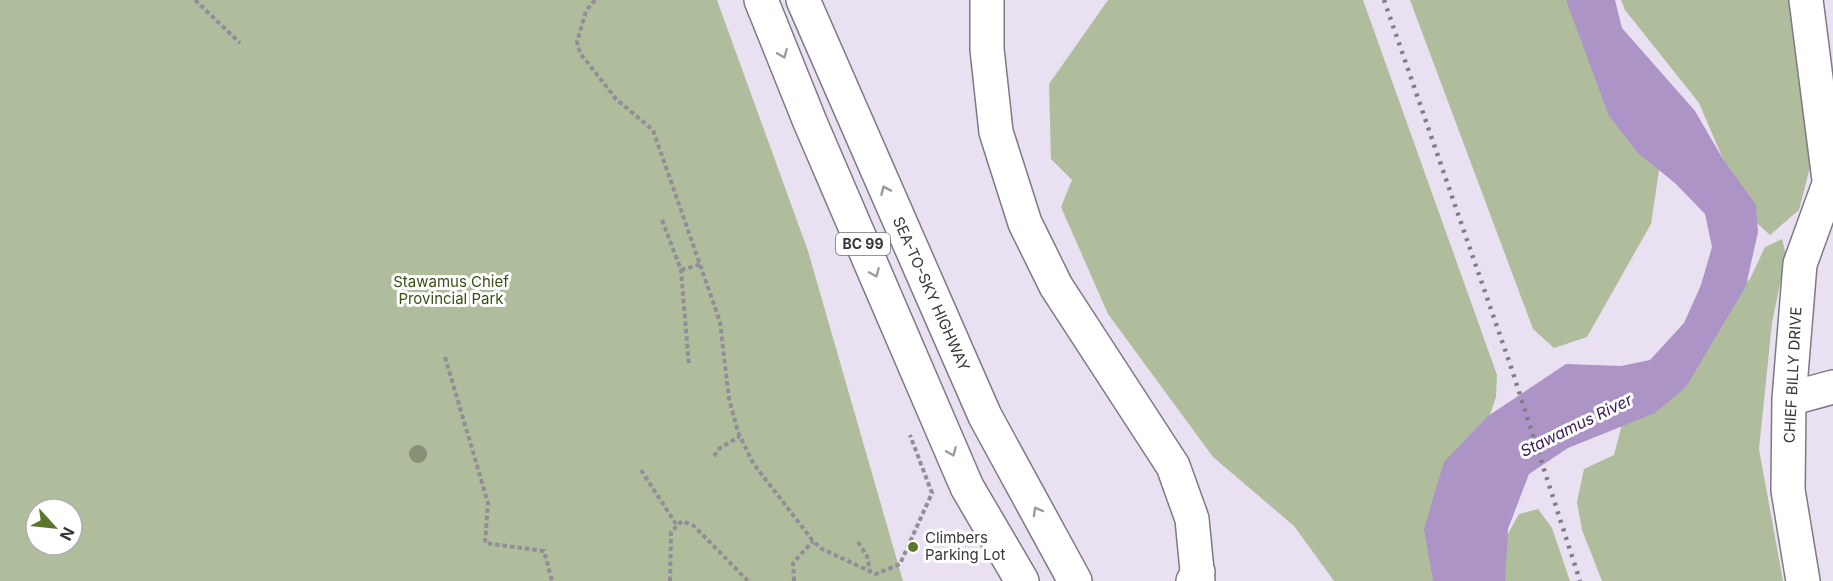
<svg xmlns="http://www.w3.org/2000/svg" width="1833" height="581" viewBox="0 0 1833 581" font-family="Inter,sans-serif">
<rect width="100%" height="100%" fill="#e9e1f1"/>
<path fill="#afbd9d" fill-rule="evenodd" d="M0,0H717L808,251L903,581H0ZM36,509H72V545H36Z
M1108,0H1363L1497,375L1496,397L1482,438L1445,581H1334L1294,526L1213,457L1108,314L1061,207L1072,180L1051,159L1049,84Z
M1410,0H1578L1661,157L1651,224L1587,337L1554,348L1533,329Z
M1621,0H1792L1817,140L1799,210L1770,235L1746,213L1699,103L1625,10Z
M1782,239L1786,255L1772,323L1759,449L1783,581H1602L1582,530L1577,502L1584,469L1614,455L1623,420L1724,301L1750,279L1765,247Z
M1538,509L1552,528L1570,581H1496V555L1519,514Z"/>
<path fill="#ad94c6" d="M1566,0H1615L1622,28L1695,111L1723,159L1756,205L1758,232L1746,286L1686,387L1655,413L1568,448L1529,474L1508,529L1505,581H1433L1424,529L1444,462L1488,416L1566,364L1621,366L1650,360L1684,323L1701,285L1712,247L1705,214L1676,184L1638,153L1609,116Z"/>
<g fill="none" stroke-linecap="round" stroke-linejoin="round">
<defs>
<path id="minor" d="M987,0V49L996,132L1025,223L1056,286L1173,466L1192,519L1198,581
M1806,0L1829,180
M1789,399L1833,387
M1803,581L1788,490L1789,399L1800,264L1833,173"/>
<path id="highway" d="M761,0L810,122L967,487L1022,581
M803,0L985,416L1075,581
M1193,581L1198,572"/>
</defs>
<use href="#minor" stroke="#7f7886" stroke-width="36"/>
<use href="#highway" stroke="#7f7886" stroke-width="36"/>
<path stroke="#938d98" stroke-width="4" stroke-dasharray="4.5 3" stroke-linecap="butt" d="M195,0L240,43
M595,0L586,11L577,42L580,53L616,99L653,130L720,322L729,399L738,432L753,463L813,541L822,549L876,574L900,564L932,493L910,435
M662,220L681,270L689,366
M681,270L701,264
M445,357L488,503L485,543L544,551L552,581
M714,456L720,448L740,436
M641,470L676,524
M858,542L867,556L870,571
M670,581L671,532L682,521L694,526L748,581
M794,581L793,563L813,541"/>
<use href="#minor" stroke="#fff" stroke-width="33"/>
<use href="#highway" stroke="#fff" stroke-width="33"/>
<path stroke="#817c86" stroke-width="4.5" stroke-dasharray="3 6" stroke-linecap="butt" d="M1384,0L1511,367L1580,581"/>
</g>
<circle fill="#899077" cx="418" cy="454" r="9"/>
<defs><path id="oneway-chevron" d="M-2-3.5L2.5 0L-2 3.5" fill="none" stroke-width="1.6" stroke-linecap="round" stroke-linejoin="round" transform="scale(1.5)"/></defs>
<g stroke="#9c9a9d">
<use href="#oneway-chevron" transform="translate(783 54) rotate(68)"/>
<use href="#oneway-chevron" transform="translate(885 190) rotate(-114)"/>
<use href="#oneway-chevron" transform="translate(875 273) rotate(67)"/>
<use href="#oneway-chevron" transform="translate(952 452) rotate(67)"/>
<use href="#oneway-chevron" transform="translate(1037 511) rotate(-119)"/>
</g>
<circle fill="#5c772b" stroke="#fff" stroke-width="2" cx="913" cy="547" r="6"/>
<g text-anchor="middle" stroke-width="6" stroke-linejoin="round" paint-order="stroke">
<rect fill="#fff" stroke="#747276" stroke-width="1.5" x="836" y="233" width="54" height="22" rx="4.5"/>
<g font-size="14" font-weight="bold" fill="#38353b">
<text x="863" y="249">BC 99</text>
</g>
<g font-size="15" fill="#3a4e14" stroke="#fff">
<text x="451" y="287">Stawamus Chief<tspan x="451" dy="17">Provincial Park</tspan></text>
</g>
<g font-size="15" fill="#38353b" stroke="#fff">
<text transform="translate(931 294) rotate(66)" y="5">SEA-TO-SKY HIGHWAY</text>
<text transform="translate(1793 375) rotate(-87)" y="5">CHIEF BILLY DRIVE</text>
</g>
<g font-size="15" fill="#38353b" stroke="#fff" text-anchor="start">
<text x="925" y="543">Climbers<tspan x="925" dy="17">Parking Lot</tspan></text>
</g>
<g font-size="16" font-style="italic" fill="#3c1a56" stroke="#fff">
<text transform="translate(1576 425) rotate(-26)" y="6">Stawamus River</text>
</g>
</g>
<g transform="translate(54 527) rotate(117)"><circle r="28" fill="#ffffff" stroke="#afaeb1" stroke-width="1.5"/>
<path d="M0-4.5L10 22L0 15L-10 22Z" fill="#5c772b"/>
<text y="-9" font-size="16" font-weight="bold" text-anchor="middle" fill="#38353b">N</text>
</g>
</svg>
